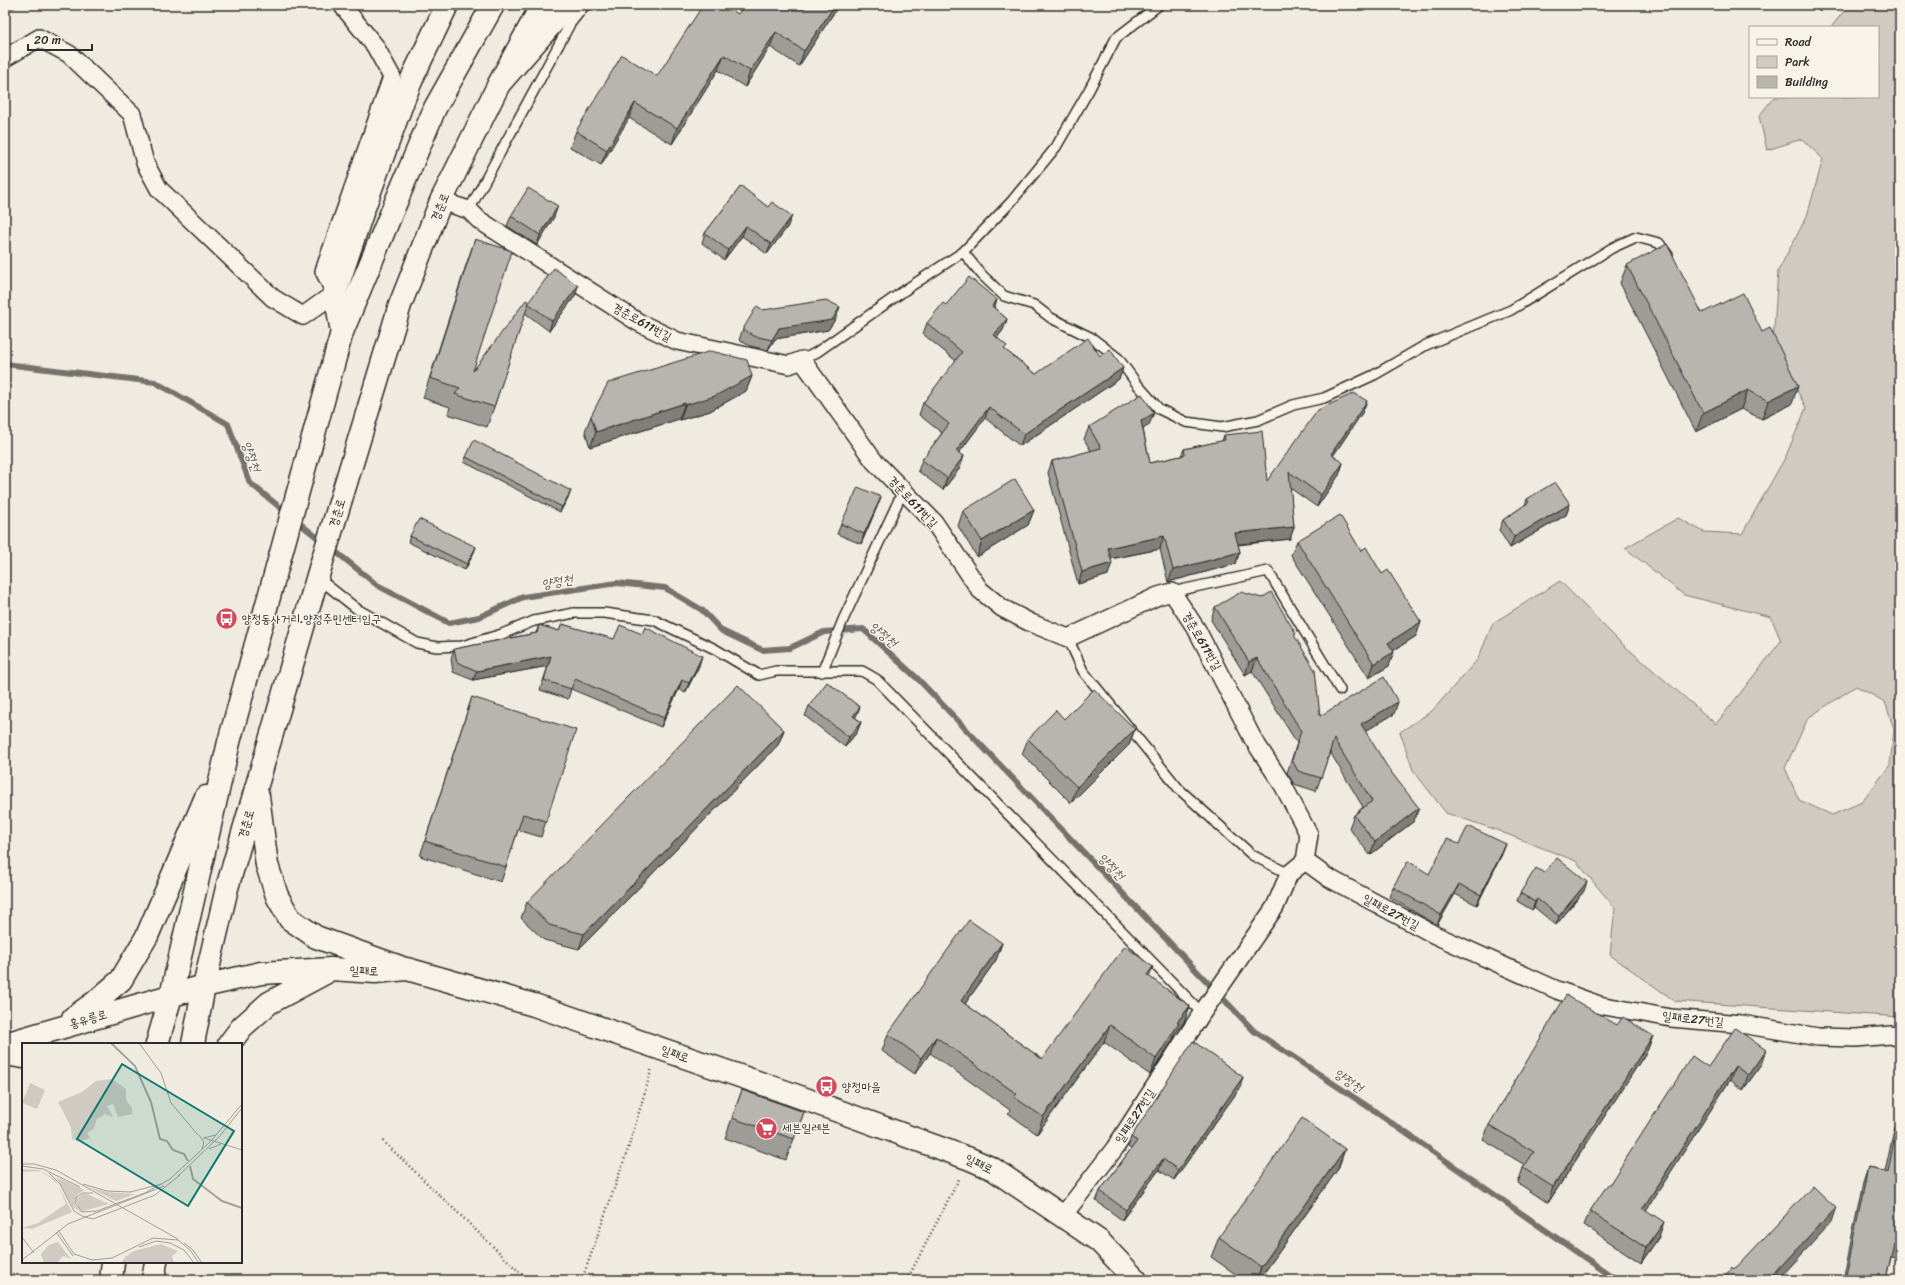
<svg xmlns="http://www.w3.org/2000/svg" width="1905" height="1285" viewBox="0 0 1905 1285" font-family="Sriracha,'Poor Story',sans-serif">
<rect width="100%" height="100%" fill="#efebe0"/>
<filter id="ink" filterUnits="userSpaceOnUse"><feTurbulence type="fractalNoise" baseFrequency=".025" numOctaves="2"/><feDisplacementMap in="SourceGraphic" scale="8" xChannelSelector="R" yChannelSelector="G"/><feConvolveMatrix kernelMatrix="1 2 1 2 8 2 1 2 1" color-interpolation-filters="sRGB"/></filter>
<g filter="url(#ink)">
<path fill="#cfcbc2" stroke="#7d7b76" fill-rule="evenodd" d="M1849,5H1900V1017L1675,1001L1610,955L1615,908L1576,861L1491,828L1446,813L1413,770L1400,732L1432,711L1478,659L1493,623L1560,581L1620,642L1716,724L1781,641L1771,617L1684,595L1625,548L1678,518L1704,532L1742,534L1786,456L1806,408L1773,343L1778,271L1807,216L1823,159L1802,139L1767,150L1759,116L1774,97H1878V27H1831ZM1856,686L1885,702L1894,729L1890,765L1862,802L1832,815L1799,800L1785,768L1808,718Z"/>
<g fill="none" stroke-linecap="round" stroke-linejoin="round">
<path stroke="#74726e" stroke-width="6" d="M5,364L155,382L228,424L250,483L287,513
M294,519L323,542
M330,547L377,585L449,623L479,617L523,597L617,583L665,588L702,610L722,631L762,650L790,648L824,632L863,629L918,679L1254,1031L1370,1108L1617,1280"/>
<defs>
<path id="lane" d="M469,210L570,24L585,5
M963,252L982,275L1004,296L1034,305L1051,318L1092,338L1118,358L1137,384L1159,409L1186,422L1222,427L1258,420L1293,405L1324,398L1374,375L1426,345L1511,310L1612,248L1636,237L1659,243L1668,255
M802,360L817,352L908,288L963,252L1011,202L1056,147L1089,90L1116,38L1159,5
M318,578L357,609L417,643L437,647L462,646L502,634L534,621L574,613H604L654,620L715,649L759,675L776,671H862L876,679L1202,1013
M1172,592L1268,571L1340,690
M1068,638L1083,671L1179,789L1252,855L1289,874
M822,672L843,620L903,491"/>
<path id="street" d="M5,58L39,38L69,54L132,114L145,163L159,189L273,298L303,316L335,293L324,271L392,77L375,46L342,5
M441,201L469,210L479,220L638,322L677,341L789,365L802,360L874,461L934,522L980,590L1002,608L1031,623L1068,638L1158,596L1172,592L1197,630L1253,739L1283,785L1309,835L1305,861
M1062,1217L1115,1148L1202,1013L1275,907L1289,874L1305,861L1327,877L1435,935L1557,990L1599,1005L1671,1018L1741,1024L1818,1037L1856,1038L1891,1035L1900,1038"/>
<path id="secondary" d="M258,796L267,865L277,896L290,919L316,937L400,967
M73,1018L94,1003L121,980L147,936L206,797
M5,1044L204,986L261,973L331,969L375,972L407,969L534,1005L786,1092L970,1159L993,1169L1099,1241L1136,1280
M157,1044L171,996L229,742L342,332L435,108L493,5
M193,1044L204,986L227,888L321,565L400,305L441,201L499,84L542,5
M229,1044L242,1027L269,1003L325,973
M5,1054L23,1057
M111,1280L113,1262
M153,1280L156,1262"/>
<path id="highway" d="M499,84L568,5
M342,332L335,293L362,213L404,98L414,74L447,5"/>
</defs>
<use href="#lane" stroke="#2b2b2b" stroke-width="12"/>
<use href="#street" stroke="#2b2b2b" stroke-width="20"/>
<use href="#secondary" stroke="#2b2b2b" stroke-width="25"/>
<use href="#highway" stroke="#2b2b2b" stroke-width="25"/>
<path stroke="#2b2b2b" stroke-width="2.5" stroke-dasharray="1 3" stroke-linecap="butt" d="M383,1141L528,1280
M582,1280L628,1149L652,1068
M907,1280L959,1179"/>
<use href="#lane" stroke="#f7f3e8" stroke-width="9"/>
<use href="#street" stroke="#f7f3e8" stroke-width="17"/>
<use href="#secondary" stroke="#f7f3e8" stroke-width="22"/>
<use href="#highway" stroke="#f7f3e8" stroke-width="22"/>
<defs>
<path id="rail" d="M5,11L15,5"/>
</defs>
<use href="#rail" stroke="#2b2b2b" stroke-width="4.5"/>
<use href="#rail" stroke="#f7f3e8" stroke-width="3" stroke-dasharray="9" stroke-linecap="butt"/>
</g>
<path fill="#9e9c96" stroke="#2b2b2b" d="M839,5L799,66L770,47L745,87L718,70L672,144L629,118L601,165L570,147L576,131L657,76L738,14Z
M741,186L788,226L767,254L742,236L724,260L702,243L705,233Z
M511,216L554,217L537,245L507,226Z
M475,239L473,371L529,302L575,296L549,331L525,313L494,407L487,427L448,414L450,407L423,398L468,259Z
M1627,265L1702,313L1792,404L1762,419L1741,409L1696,432L1620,283Z
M997,300L994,308L1007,319L1003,330L997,338L1005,350L1036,374L1100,356L1123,368L1119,379L1020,446L985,418L959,453L964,456L960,468L943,490L918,471L922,460L942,433L919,415L923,403L956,361L923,334L927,323L946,305Z
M763,310L836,318L828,330L775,339L768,350L750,346L739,340L743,329Z
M752,376L746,391L710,411L680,420L679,419L590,447L585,431L591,416Z
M1367,401L1362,413L1333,456L1343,463L1339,475L1317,507L1290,488L1294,527L1290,539L1238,545L1240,552L1235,564L1168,582L1160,549L1111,559L1108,575L1078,584L1048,473L1052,461L1091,451L1084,439L1089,427L1149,425L1143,429L1150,463L1181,456L1184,449L1222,441L1224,435L1267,481Z
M466,457L569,496L560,512L464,462Z
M1527,499L1570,504L1566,515L1510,548L1499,530L1503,520L1525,505Z
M877,507L861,544L837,534L841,524Z
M1034,510L1028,525L977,557L958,526L963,511Z
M410,536L476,547L474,552L465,570L408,542Z
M1297,541L1361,551L1382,574L1421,622L1416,636L1393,651L1389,666L1369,678L1291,555Z
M1215,607L1295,637L1320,716L1394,714L1365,731L1414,821L1370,855L1349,828L1354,815L1363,807L1330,752L1316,791L1294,784L1287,773L1297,743L1252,671L1245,675L1211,620Z
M562,624L699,666L685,693L679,689L661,727L571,689L568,699L540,690L548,666L473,680L453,672L451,658L454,649L536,633L539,625L559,631Z
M472,697L546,821L541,837L518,830L501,882L420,856L467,712Z
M809,706L856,718L861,722L857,732L845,747L805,716Z
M1135,729L1129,745L1071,803L1022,754L1028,739Z
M784,730L778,745L579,949L544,940L521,918L527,902Z
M1459,844H1506L1502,854L1477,905L1455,894L1437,925L1389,897L1393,887L1429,874Z
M1544,873L1584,891L1556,925L1534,907L1532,910L1517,901L1520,893Z
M1002,943L996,960L965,1004L1042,1059L1149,977L1190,1006L1184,1022L1175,1034L1173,1040L1150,1075L1104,1042L1037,1134L1008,1113L1010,1110L930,1053L915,1074L882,1051L888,1034Z
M1653,1036L1647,1051L1548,1203L1518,1183L1523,1168L1525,1165L1483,1140L1489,1125Z
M1761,1065L1743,1090L1730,1080L1646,1210L1659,1237L1641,1263L1584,1225L1590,1211L1609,1185L1708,1067Z
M1240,1088L1174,1180L1159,1170L1122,1220L1096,1201L1100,1191L1131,1149L1128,1147L1131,1137Z
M742,1090L804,1112L786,1160L725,1138Z
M1898,1119H1900V1259L1891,1257L1886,1280H1843L1863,1183L1868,1168L1885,1171L1893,1134Z
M1345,1149L1338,1169L1259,1280H1244L1211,1257L1219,1237Z"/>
<path fill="#817f7a" stroke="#2b2b2b" d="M835,5H839L799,66L804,51Z
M776,32L770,47L745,87L750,71Z
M724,55L718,70L672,144L677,128Z
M635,103L629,118L601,165L607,150Z
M558,206L554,217L537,245L540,235Z
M792,216L788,226L767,254L771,244Z
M746,226L742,236L724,260L728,250Z
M578,286L575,296L549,331L552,321Z
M997,300L993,311L992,306Z
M840,307L836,318L828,330L775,339L768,350L772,340L779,328Z
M1007,319L1003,330L990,346L994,335Z
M1123,368L1119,379L1020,446L1024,434Z
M752,376L746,391L710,411L680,420L685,405Z
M1798,386L1792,404L1762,419L1768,401Z
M1748,390L1741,409L1696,432L1703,413Z
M1367,401L1362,413L1326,466L1331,454Z
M685,403L679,419L590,447L596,432Z
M989,407L985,418L952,462L956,451Z
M1154,413L1149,425L1137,433L1141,421Z
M964,456L960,468L943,490L947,478Z
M1343,463L1339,475L1317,507L1321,495Z
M571,491L569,496L560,512L562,507Z
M881,497L877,507L861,544L864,534Z
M1570,504L1566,515L1510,548L1514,537Z
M1034,510L1028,525L977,557L982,541Z
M1294,527L1290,539L1230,545L1235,533Z
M1164,536L1160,549L1104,560L1108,548Z
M476,547L474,552L465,570L467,564Z
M1240,552L1235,564L1168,582L1173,570Z
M1112,563L1108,575L1078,584L1082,572Z
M1421,622L1416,636L1383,657L1388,643Z
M1394,652L1389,666L1369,678L1374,664Z
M551,656L548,666L473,680L477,671Z
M702,656L699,666L685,693L689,683Z
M1257,658L1252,671L1245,675L1249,662Z
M682,680L679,689L661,727L664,718Z
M1398,702L1394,714L1356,737L1361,724Z
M860,707L856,717L849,726L853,716Z
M861,722L857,732L845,747L849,737Z
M1135,729L1129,745L1071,803L1077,787Z
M784,730L778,745L579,949L584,934Z
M1419,808L1414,821L1370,855L1375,842Z
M1506,844L1502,854L1477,905L1481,895Z
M1587,882L1584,891L1556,925L1559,916Z
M1459,884L1455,894L1437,925L1441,915Z
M1537,899L1534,907L1532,910L1535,902Z
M1002,943L996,960L955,1018L961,1001Z
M1153,967L1147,983V975Z
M1190,1006L1184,1022L1175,1034L1173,1040L1150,1075L1156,1059L1177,1022Z
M1110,1025L1104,1042L1037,1134L1043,1117Z
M1653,1036L1647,1051L1548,1203L1553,1187Z
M936,1037L930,1053L915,1074L921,1058Z
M1766,1050L1761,1065L1743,1090L1748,1075Z
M1735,1066L1730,1080L1638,1223L1643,1208Z
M1243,1077L1240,1088L1174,1180L1178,1170Z
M1345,1149L1338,1169L1259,1280H1257L1261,1267Z
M1163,1159L1159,1170L1122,1220L1126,1210Z
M1836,1208L1831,1223L1778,1280H1769Z
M1664,1222L1659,1237L1641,1263L1646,1248Z"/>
<path fill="#b8b5ae" stroke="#2b2b2b" d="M703,5H724L738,14L745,5H835L804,51L776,32L750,71L724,55L677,128L635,103L607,150L576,131L622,55L657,76Z
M741,186L768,207L772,202L792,216L771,244L746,226L728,250L705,233Z
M528,188L558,206L540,235L511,216Z
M475,239L512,251L473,371L526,300L529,302L494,407L455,394L460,388L430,378Z
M1667,244L1702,313L1743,293L1762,332L1770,328L1798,386L1768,401L1748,390L1703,413L1627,265Z
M554,268L578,286L552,321L528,303Z
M969,277L997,300L992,306L1007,319L994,335L1007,346L1004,349L1036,374L1088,338L1100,356L1110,349L1123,368L1024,434L989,407L956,451L964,456L947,478L922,460L949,424L923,403L962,352L927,323L943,303L946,305Z
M826,300L840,307L832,320L779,328L772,340L754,336L743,329L757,306L763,310Z
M711,351L747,360L752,376L715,396L685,405V403L596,432L591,416L608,383Z
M1354,393L1367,401L1331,454L1343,463L1321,495L1289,472L1294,527L1235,533L1240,552L1173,570L1164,536L1108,548L1112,563L1082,572L1052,461L1101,448L1089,427L1142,394L1154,413L1141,421L1150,463L1185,455L1184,449L1225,440L1224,435L1262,431L1267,481L1318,410Z
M474,440L571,491L562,507L466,457Z
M1015,479L1034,510L982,541L963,511Z
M1555,482L1570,504L1514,537L1503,520L1529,502L1527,499Z
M858,487L881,497L864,534L841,524Z
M1340,515L1361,551L1366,547L1382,574L1388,570L1421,622L1388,643L1394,652L1374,664L1297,541Z
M419,519L476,547L467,564L410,536Z
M1241,592L1262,598L1271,592L1296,634L1294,635L1315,670L1320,716L1384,677L1398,702L1361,724L1388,768L1419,808L1375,842L1354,815L1372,801L1334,739L1321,778L1298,771L1292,760L1301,731L1257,658L1249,662L1215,607Z
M562,624L614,639L620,625L642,634L645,627L702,656L689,683L682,680L664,718L575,679L571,689L544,680L551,656L477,671L457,662L454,649L537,633L539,625L559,631Z
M827,682L860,707L853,716L861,722L849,737L809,706Z
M738,685L784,730L584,934L549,925L527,902Z
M1094,689L1135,729L1077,787L1028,739L1056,710L1064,719Z
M472,697L576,730L546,821L523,814L506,867L425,841Z
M1468,826L1506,844L1481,895L1459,884L1441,915L1393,887L1408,861L1429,874L1447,839L1459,844Z
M1557,858L1587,882L1559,916L1537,899L1535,902L1520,893L1536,868L1544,873Z
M969,920L1002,943L961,1001L1042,1059L1125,946L1153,967L1147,975L1190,1006L1177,1022L1179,1023L1156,1059L1110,1025L1043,1117L1014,1097L1017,1094L936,1037L921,1058L888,1034Z
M1566,995L1617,1025L1623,1017L1653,1036L1553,1187L1523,1168L1534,1152L1489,1125Z
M1735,1028L1766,1050L1748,1075L1735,1066L1643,1208L1664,1222L1646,1248L1590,1211L1608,1184L1609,1185L1692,1056L1708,1067Z
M1193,1041L1243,1077L1178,1170L1163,1159L1126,1210L1100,1191L1137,1141L1131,1137Z
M742,1090L804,1112L794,1139L732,1118Z
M1302,1118L1345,1149L1261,1267L1219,1237Z
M1898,1119H1900V1243L1894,1242L1886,1280H1845L1868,1168L1888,1172Z
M1813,1186L1836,1208L1769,1280H1723L1732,1268L1734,1270Z"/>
</g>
<defs>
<symbol id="bus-disc" viewBox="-11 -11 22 22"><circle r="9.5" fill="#d1495b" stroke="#f7f3e8"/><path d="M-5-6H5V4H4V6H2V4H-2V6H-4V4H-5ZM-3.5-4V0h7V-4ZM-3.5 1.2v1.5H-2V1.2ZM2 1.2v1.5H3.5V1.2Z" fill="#fff"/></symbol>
<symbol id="supermarket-disc" viewBox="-11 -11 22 22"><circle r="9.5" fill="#d1495b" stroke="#f7f3e8"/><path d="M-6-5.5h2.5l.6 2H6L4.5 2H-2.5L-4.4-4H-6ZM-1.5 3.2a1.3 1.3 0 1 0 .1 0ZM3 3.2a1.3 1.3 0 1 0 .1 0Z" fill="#fff"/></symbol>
</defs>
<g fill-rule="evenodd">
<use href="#bus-disc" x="214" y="606" width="25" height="25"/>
<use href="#bus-disc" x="814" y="1074" width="25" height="25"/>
<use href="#supermarket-disc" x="754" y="1116" width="25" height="25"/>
</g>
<g text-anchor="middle" stroke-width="3" stroke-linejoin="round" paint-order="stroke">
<g font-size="12" fill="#2b2b2b" stroke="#f7f3e8">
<text transform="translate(440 207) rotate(-67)" y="4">경춘로</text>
<text transform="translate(642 322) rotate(29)" y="4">경춘로611번길</text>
<text transform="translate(913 502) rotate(47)" y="4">경춘로611번길</text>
<text transform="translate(337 513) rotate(-73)" y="4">경춘로</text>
<text transform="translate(1202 641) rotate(60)" y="4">경춘로611번길</text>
<text transform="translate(246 824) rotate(-74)" y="4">경춘로</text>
<text transform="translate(1391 912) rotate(28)" y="4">일패로27번길</text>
<text transform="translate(364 971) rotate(1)" y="4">일패로</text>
<text transform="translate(88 1019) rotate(-16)" y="4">홍유릉로</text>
<text transform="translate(1693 1019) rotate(6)" y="4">일패로27번길</text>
<text transform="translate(675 1054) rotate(19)" y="4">일패로</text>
<text transform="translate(1135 1116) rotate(-57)" y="4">일패로27번길</text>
<text transform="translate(979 1164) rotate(25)" y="4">일패로</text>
</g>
<g font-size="12" fill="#2b2b2b" stroke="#f7f3e8" text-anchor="start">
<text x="242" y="623">양정동사거리.양정주민센터입구</text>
<text x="842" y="1091">양정마을</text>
<text x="782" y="1132">세븐일레븐</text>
</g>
<g font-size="13" font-style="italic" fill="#555552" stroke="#f7f3e8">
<text transform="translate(252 456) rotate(70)" y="5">양정천</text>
<text transform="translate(557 581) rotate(-9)" y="5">양정천</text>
<text transform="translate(884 634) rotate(40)" y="5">양정천</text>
<text transform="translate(1112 866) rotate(46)" y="5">양정천</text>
<text transform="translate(1349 1080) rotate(34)" y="5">양정천</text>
</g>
</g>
<g transform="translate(22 1043)">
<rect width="220" height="220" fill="#efebe0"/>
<path d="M90,36L104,46V57L110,65V71L96,74L91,61L85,63L91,74L83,71L75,76L72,85L65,90L68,95L56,99L50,96L49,84L36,59L60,49L74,38ZM8,40L23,47L15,66L0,60ZM0,126L16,127L30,134L34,138L50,169L10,186L0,185L16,180L44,161L36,142L29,135L18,128L0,129ZM34,134L63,147L56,151L53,162L60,170L51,164ZM66,144L85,149L113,151L94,158ZM60,151H65L87,161L61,168L56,165L55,156ZM36,199L49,216L41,213L35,220H22L19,211L27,202ZM139,201L156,208L150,213L152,220H99L103,214L112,208Z" fill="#cfcbc2"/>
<path fill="none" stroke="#a4a29a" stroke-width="2" d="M89,0L113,23L129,59L138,96L145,98L151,107L162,111L166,118M168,123L171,136L200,158L220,165"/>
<path fill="none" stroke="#a19e98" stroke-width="1" d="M117,0L139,30L149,60L176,92M177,92L182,99L180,106M181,95L194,92M182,95L220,107M187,106L199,101M0,121H12L34,127L154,195L168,207L177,220M0,123L21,126L58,144M27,130L38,141L52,168L60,173L71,176L133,152L158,132M156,133L197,94L220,65M61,141L85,148L108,149L140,141M71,150H60L54,155V161L60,169L73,168M72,169L123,150L148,136L189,98L220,61M36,187L52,211L70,217L90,215L131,195L156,197M34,189L51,213M0,194L12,210M162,200L171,207L180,220M117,204L134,198L148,200L162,207L172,220M0,217L46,181L142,143"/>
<path fill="#0f766e" fill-opacity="0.15" stroke="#0f766e" stroke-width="2" d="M100,21L212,88L166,163L55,96Z"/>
<rect width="220" height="220" fill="none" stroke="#2b2b2b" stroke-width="2"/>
</g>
<rect width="1905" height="1285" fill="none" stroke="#f7f3e8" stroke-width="20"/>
<rect x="10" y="10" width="1885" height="1265" fill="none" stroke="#2b2b2b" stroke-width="1.5" filter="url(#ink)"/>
<rect x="1749" y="26" width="130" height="72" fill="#f7f3e8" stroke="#a5a39c"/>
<rect x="1757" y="39" width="20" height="6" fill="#f7f3e8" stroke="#a5a39c"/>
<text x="1785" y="46" font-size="12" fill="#2b2b2b">Road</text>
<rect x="1757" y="56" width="20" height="12" fill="#cfcbc2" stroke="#a5a39c"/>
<text x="1785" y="66" font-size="12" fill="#2b2b2b">Park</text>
<rect x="1757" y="76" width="20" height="12" fill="#b8b5ae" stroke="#a5a39c"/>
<text x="1785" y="86" font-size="12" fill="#2b2b2b">Building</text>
<path d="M28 44v6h64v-6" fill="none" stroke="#2b2b2b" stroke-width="2"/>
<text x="34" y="44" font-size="12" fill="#2b2b2b" stroke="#f7f3e8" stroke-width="3" paint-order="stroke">20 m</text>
</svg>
